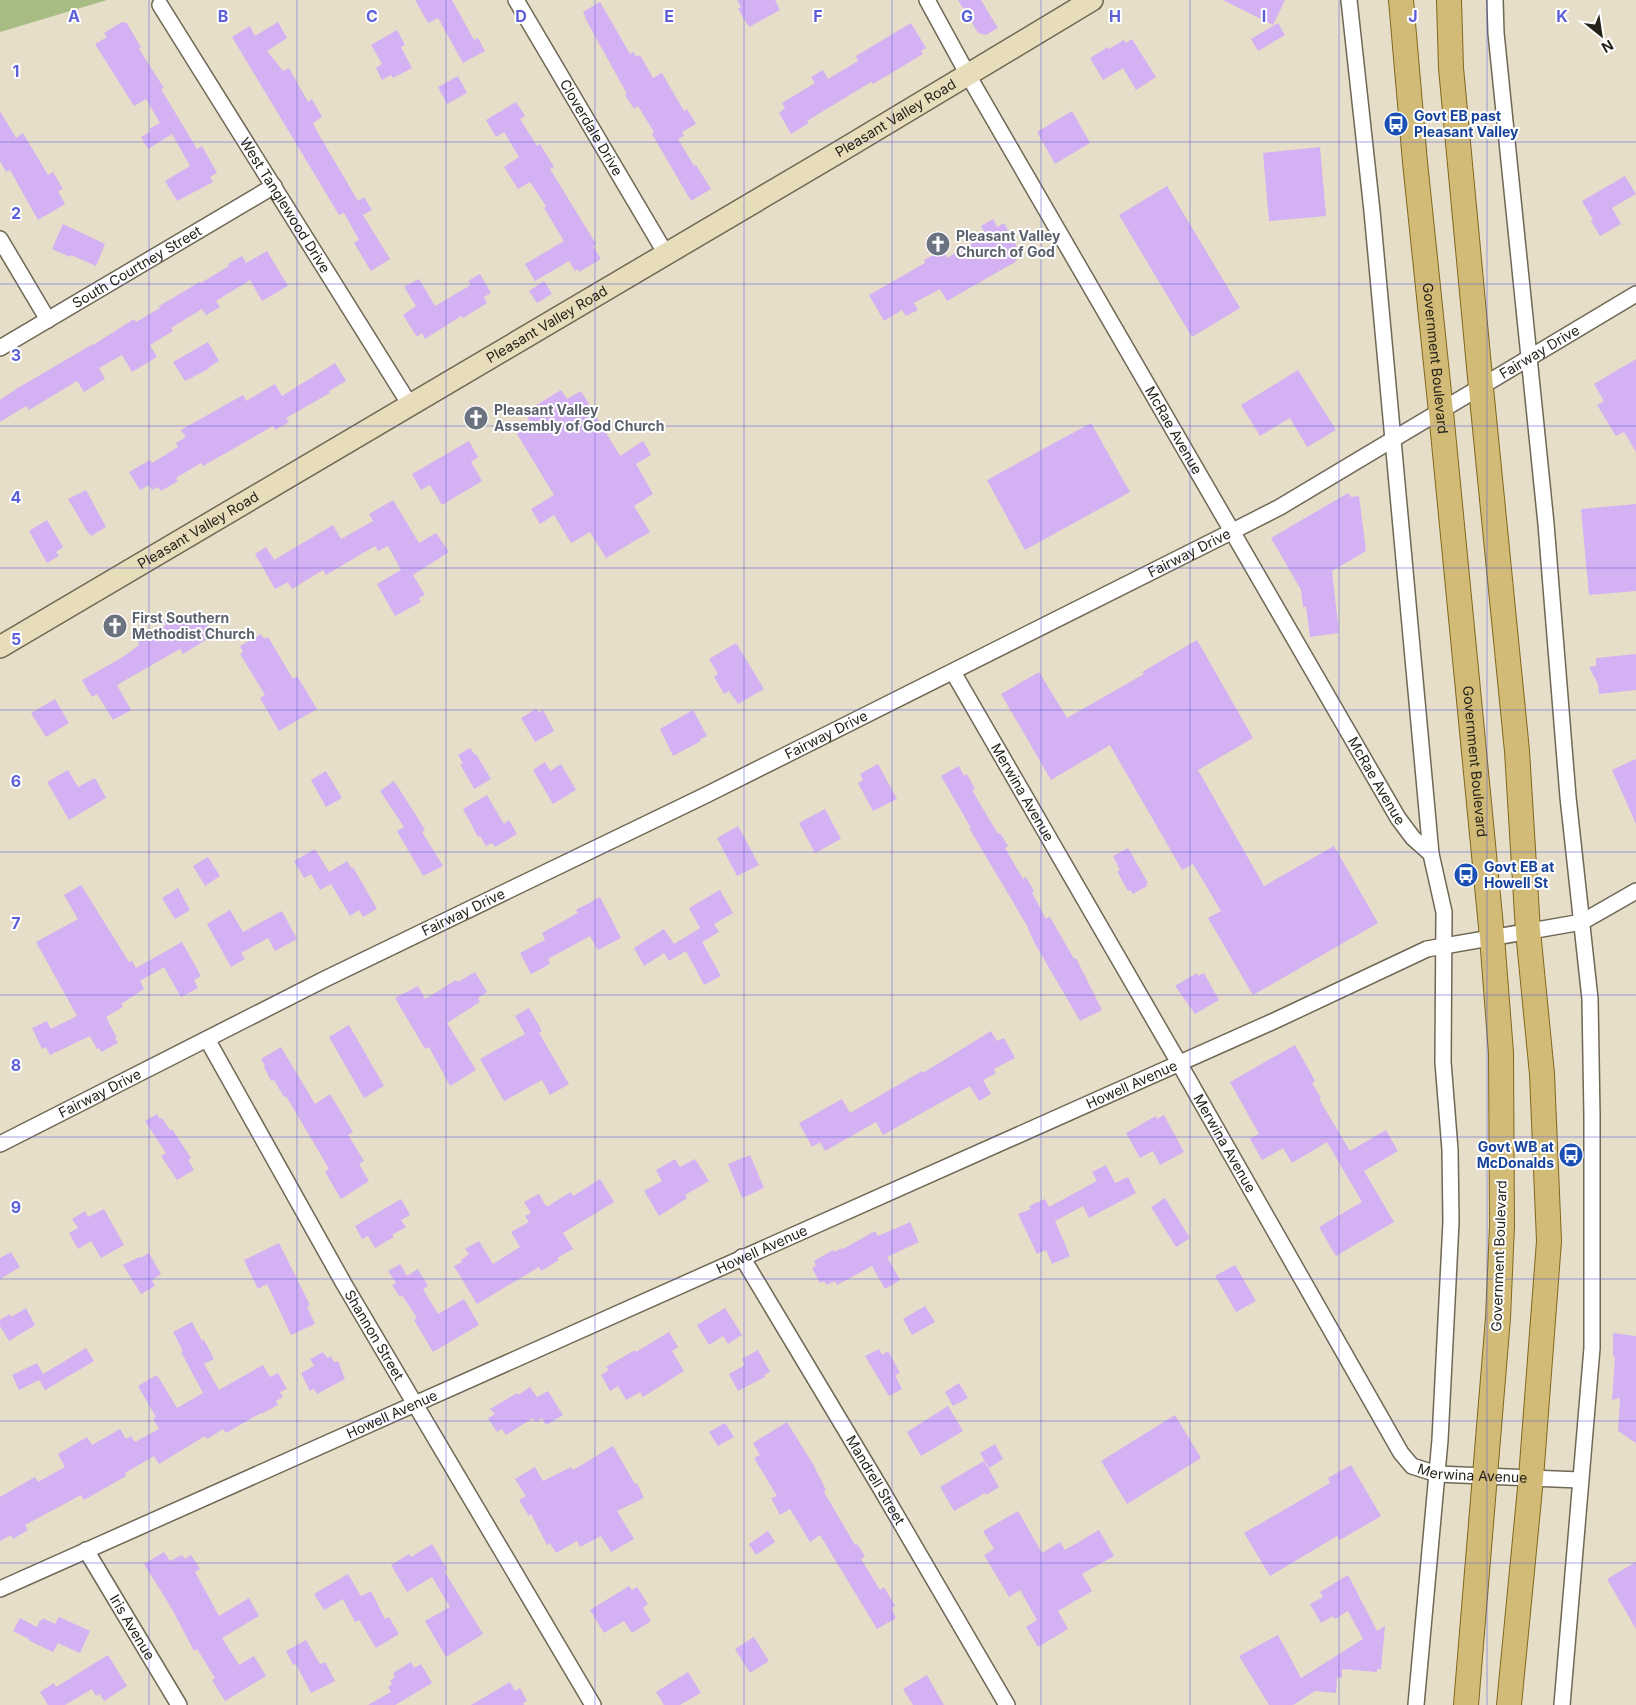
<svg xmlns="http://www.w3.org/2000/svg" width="1636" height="1705" viewBox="0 0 1636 1705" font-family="Inter,sans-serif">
<rect width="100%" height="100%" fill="#e6dec8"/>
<path fill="#a8bd84" d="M0,0H107L0,32Z"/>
<path fill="#d4b1f3" d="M415,0H452L474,40L478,38L485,51L463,63L438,18L428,23Z
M737,0H775L780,10L749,27L738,9L741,7Z
M958,0H981L998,28L986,35L978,33Z
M1223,0H1285L1273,25Z
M600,2L630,54L634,52L636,57L640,55L653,78L662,73L684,111L687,109L696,124L682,132L684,136L678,139L694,166L696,165L711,189L691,201L652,134L654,132L638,106L634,109L625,95L627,94L585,18H586L583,12Z
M122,22L123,23L126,22L141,47L139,49L164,88L161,89L197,149L202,146L217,173L210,177L213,182L177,201L165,181L190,166L172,134L148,149L141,137L151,131L149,129L160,123L146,99L134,106L95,44L107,37L104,33Z
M278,22L287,38L267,51L283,71L289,68L308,102L312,99L322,117L313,123L318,133L358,201L364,197L372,210L363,215L390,259L371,271L354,243L359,240L344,213L339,215L232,37L250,26L255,36Z
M911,23L926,48L921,51L923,54L873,84L871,82L807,121L809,123L791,134L779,113L785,108L782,103L815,83L811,77L823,70L828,79L858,61L856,56Z
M1278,23L1285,35L1258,51L1251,39Z
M397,30L405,45L401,47L412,68L393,78L391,75L382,80L376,68L382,64L371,45Z
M1132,39L1156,77L1136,90L1123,68L1103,80L1090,58L1108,47L1109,49L1124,40L1126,43Z
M458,76L467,93L447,104L438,87Z
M516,102L525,116L520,119L537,146L540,144L554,167L550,169L596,244L593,246L601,259L579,272L578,269L575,271L569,261L535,281L525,264L564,241L544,208L546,206L530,182L518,189L504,167L519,157L504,132L496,137L486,120Z
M0,111L16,138L23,133L48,175L53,172L63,189L58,191L65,204L38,220L10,170L6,172L0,161Z
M1072,111L1090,143L1055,164L1037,132Z
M1320,147L1326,216L1269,221L1263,153Z
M1625,176L1636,194L1612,208L1621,224L1600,236L1591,221L1593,220L1582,201Z
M1167,186L1240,308L1192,337L1119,215Z
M993,219L997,227L1004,223L1018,249L1012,252L1017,261L947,301L940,289L914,303L918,310L906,316L902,310L884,321L869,295L925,263L924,260L943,250L947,258L986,235L981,226Z
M63,224L105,244L96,266L71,255L70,257L52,249Z
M267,251L288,286L262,301L250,280L216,301L220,307L206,315L202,309L171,328L173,331L150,345L157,357L132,372L122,355L99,368L105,379L84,392L77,381L29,410L26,406L0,422V400L16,389L93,344V345L134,319L136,322L160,308L159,306L200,282L201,283L229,266L228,264L242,256L246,263Z
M480,274L491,293L484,297L487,303L463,318L461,316L425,339L422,333L417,337L403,315L416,306L404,287L419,279L435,306L471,285L468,281Z
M544,281L552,294L537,303L529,291Z
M208,342L219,361L209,367L210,368L185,381L173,362Z
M1636,359V452L1624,432L1616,436L1597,405L1604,401L1594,384Z
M335,363L346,381L329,391L330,393L286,418L289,422L275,430L273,426L203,466L201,463L176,478L178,481L161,491L158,487L152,490L149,485L140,490L129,472L150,460L152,463L178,447L176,443L186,437L181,430L243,395L246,401L275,384L282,396Z
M1298,370L1336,430L1307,447L1290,418L1260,436L1241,405Z
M561,390L567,399L581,391L620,456L643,441L651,455L636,464L653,494L634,506L650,532L606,558L590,532L571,543L554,515L540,524L531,509L554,495L514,429L529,420L525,412Z
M1091,423L1130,492L1025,550L987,480Z
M469,441L478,457L471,462L482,481L442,505L430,485L421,490L412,474Z
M86,490L106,527L91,536L89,533H88L68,499Z
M1348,493L1351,497L1359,496L1366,551L1332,571L1339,633L1310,637L1306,607H1303L1301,590L1271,538Z
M393,500L419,543L436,533L449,552L413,575L425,595L419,598L421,602L395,616L377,584L401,570L388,546L378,551L375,546L326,575L323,570L292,589L288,582L275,589L255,554L266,547L274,560L333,525L341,539L373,521L369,514Z
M1636,504V591L1589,595L1581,509Z
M47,520L63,547L56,552L59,556L47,563L29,531Z
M199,610L214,635L183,654L180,649L117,685L131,710L113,720L97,694L92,697L82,680L123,657L139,645L138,642L166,625L163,620L175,614L180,622Z
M261,634L264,639L268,637L293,679L297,676L317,709L279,731L260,698L265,695L240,654L243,652L240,646Z
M1197,640L1253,738L1198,770L1264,886L1334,846L1378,923L1253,995L1208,918L1221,911L1193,864L1182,870L1110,745L1051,780L1001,694L1039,672L1067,718L1144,674L1142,672Z
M736,643L764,689L738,704L729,691L724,694L714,677L718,674L709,659Z
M1636,654V690L1599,694L1598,684L1589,667L1596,666V658Z
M55,699L69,723L46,737L31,713Z
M536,709L539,713L543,710L554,731L535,742L521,718Z
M693,710L707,736L700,739L701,741L673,756L660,729Z
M470,748L475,755L476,754L491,779L474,789L460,764L463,763L458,755Z
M1636,759V824L1612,770Z
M545,762L550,771L561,764L576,790L553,804L533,770Z
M878,764L897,799L873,811L858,783L863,780L860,774Z
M959,766L964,776L967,774L975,789L972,790L998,834L1000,833L1008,846L1005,848L1023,879L1026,877L1034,891L1032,893L1046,919L1050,917L1074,959L1076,958L1102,1010L1080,1021L1034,942L1026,924L969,828H971L941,776Z
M68,770L78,787L95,778L106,798L69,820L47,782Z
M326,771L342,798L326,807L311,780Z
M394,781L414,812L425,830L422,832L443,866L423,876L397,831L404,827L380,791Z
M487,795L504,824L509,820L517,834L495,847L492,843L486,846L480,836L478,837L463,809Z
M825,809L841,839L815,853L799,823Z
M738,826L759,865L737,876L717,838Z
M1128,848L1148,883L1146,884L1147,886L1133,894L1130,890L1128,891L1117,871L1120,870L1113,856Z
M315,849L329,872L347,861L352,869L353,867L377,909L363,917L359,910L350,916L331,884L320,890L311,874L304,878L294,861Z
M208,857L220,876L205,886L193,866Z
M81,885L129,962L132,961L136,968L182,942L201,976L194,980L198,988L181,997L164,967L140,981L144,989L121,1004L123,1007L106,1017L117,1038H115L118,1043L101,1052L99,1048L97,1049L90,1036L50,1055L46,1047L42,1049L32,1028L47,1021L51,1029L77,1016L36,942L78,919L64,895Z
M178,888L190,910L175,919L162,898Z
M720,890L733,913L714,924L719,932L702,942L721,976L704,985L686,951L669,961L664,953L644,966L634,948L664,929L674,944L700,928L689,908Z
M600,897L621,938L598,950L590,936L548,959L550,964L531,974L520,953L545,940L542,933L578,913L576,910Z
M230,910L243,932L282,911L297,939L275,951L268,938L241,953L245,959L231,967L207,924Z
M475,972L487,992L478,998L480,1002L447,1023L476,1070L450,1086L429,1047L425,1049L395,998L418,986L425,999L456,980L458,982Z
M1197,973L1198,976L1204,973L1219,1000L1195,1014L1175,986Z
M529,1008L542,1031L539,1033L569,1084L550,1095L542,1080L504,1101L480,1059L525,1034L515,1016Z
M349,1025L384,1086L364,1098L329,1037Z
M991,1031L997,1041L1004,1038L1015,1058L994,1069L996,1073L983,1080L991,1094L979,1101L970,1086L883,1135L876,1122L825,1151L820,1142L812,1147L799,1123L842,1099L850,1113L922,1071L923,1073Z
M1295,1045L1315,1081L1312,1083L1321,1098L1319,1099L1350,1151L1386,1130L1398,1151L1364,1171L1394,1222L1336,1256L1319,1227L1362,1202L1327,1142L1292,1163L1283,1148L1262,1160L1250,1139L1259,1134L1230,1082Z
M281,1047L315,1104L330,1094L353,1132L348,1135L364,1161L359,1164L369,1181L341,1199L325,1172L329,1169L286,1096L284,1097L274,1080L271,1081L264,1067L265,1066L261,1059Z
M157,1114L160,1119L162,1118L170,1130L172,1129L191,1158L188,1160L194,1170L177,1180L161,1156L166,1153L145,1121Z
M1164,1115L1184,1152L1160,1165L1153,1151L1140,1158L1126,1133L1156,1116L1157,1119Z
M750,1155L764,1188L742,1198L728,1164Z
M675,1159L680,1167L695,1159L709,1181L685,1195L687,1198L659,1216L644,1191L662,1181L656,1170Z
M1106,1165L1115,1183L1128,1177L1136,1193L1089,1218L1083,1206L1055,1221L1070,1256L1052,1264L1046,1250L1037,1254L1018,1214L1031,1209L1029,1206L1045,1199L1049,1207L1097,1181L1092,1172Z
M600,1179L614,1202L563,1233L573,1249L557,1258L559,1260L541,1271L539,1267L477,1304L454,1266L462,1262L461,1260L469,1254L465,1249L479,1241L493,1264L520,1247L511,1232L529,1222L525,1216L531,1213L524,1202L539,1194L546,1206H548L571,1192L573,1196Z
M1165,1198L1190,1238L1176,1247L1151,1207Z
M401,1199L410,1215L401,1220L406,1227L392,1235L394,1237L375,1248L368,1236L362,1239L355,1226Z
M104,1209L124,1245L101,1258L91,1241L78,1249L69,1233L78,1228L72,1219L85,1211L88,1217Z
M910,1222L919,1242L887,1257L900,1280L885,1289L872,1266L837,1285L835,1281L827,1285L824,1281L820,1283L812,1268L816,1266L814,1261L833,1250L834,1252L842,1248L843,1249L875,1231L878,1236Z
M279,1243L310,1305L307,1307L315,1324L291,1335L267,1284L258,1289L244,1260Z
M11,1252L20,1267L0,1279V1258Z
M149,1253L161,1274L152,1280L155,1286L141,1294L123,1265L139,1257L140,1258Z
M400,1264L407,1276L418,1269L428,1286L423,1289L438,1314L464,1299L479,1325L433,1352L414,1320L417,1318L402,1295L400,1297L392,1285L396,1283L388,1271Z
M1235,1265L1256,1301L1236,1312L1215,1276Z
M925,1306L935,1322L912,1335L903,1319Z
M26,1308L35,1325L9,1341L0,1326V1320L10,1314L11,1317Z
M725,1308L742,1335L728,1344L723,1336L709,1345L697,1325Z
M192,1322L202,1341L204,1340L214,1359L204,1364L219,1390L263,1365L270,1377L278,1373L287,1389L280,1392L283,1397L276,1401L278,1405L261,1414V1413L226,1433L223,1429L207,1439L205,1436L159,1464L154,1456L125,1473L126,1476L84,1500L81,1495L25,1525L28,1530L13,1539L11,1535L0,1541V1497L35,1477L38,1482L65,1467L58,1454L87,1437L92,1445L120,1429L126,1439L131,1436L135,1442L159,1429L153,1418L156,1417L138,1386L157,1375L177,1408L203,1393L181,1352L183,1351L173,1332Z
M669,1332L678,1347L672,1351L684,1371L643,1397L640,1392L626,1400L618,1386L610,1391L601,1375L609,1370L606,1367L635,1350L636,1352Z
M1613,1333L1636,1336V1443L1618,1431L1620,1398L1612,1400L1615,1357L1613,1356Z
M86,1348L94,1361L45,1390L39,1380L19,1390L12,1375L37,1363L43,1374Z
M879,1349L882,1355L888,1351L900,1373L895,1375L902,1389L889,1396L865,1356Z
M758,1350L770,1372L764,1375L765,1377L738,1391L729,1374L745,1365L742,1359Z
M323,1352L327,1358L331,1356L334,1362L338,1361L345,1379L317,1394L314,1389L310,1391L301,1373L314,1366L310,1359Z
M959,1383L968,1398L953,1406L945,1392Z
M530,1387L537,1397L548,1391L563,1415L546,1425L542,1418L536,1422L533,1418L506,1435L502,1429L497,1432L488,1418L495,1414L490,1409L517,1393L518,1395Z
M948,1406L963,1431L921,1456L907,1432Z
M1175,1415L1201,1458L1127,1504L1101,1461Z
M787,1422L814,1466L826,1490L824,1492L855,1545L857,1544L865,1556L861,1559L880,1590L884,1587L895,1606L891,1608L896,1618L877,1629L820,1535L810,1542L790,1509L780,1515L771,1498L777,1496L754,1458L760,1455L753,1443Z
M725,1423L734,1437L718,1446L709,1432Z
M995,1444L1003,1459L989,1468L980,1453Z
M613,1446L635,1484L637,1483L644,1498L617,1511L634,1539L611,1552L601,1536L580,1547L577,1541L556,1553L550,1543L547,1545L531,1514L529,1516L519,1500L526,1496L515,1479L535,1467L543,1481L571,1467L573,1470Z
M984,1461L999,1487L986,1495L985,1493L954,1511L940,1487Z
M1351,1465L1381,1516L1340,1540L1337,1536L1270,1576L1244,1533L1330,1483L1328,1478Z
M1018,1511L1042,1553L1060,1542L1065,1550L1099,1530L1114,1556L1082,1574L1092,1591L1058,1611L1068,1629L1038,1647L1026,1627L1037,1620L1020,1590L1009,1597L984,1555L994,1549L983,1531Z
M768,1531L775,1542L756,1555L749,1544Z
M432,1544L447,1569L444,1571L483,1634L446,1657L425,1621L450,1607L432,1577L407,1592L391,1565L409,1554L411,1557Z
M164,1552L170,1561L182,1555L185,1559L191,1555L200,1569L195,1572L219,1616L249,1598L259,1616L222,1638L239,1665L254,1656L266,1676L225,1701L212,1680L215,1678L197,1649L194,1651L172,1609L144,1564Z
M1636,1562V1629L1607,1579Z
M348,1574L361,1596L371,1591L385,1619L389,1617L399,1634L376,1648L359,1620L355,1622L343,1599L324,1610L314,1594Z
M1348,1575L1377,1631L1385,1626L1381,1669H1377V1672L1342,1669V1678L1337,1677L1336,1693L1315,1691L1293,1705H1269L1239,1656L1278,1635L1301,1678L1363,1639L1348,1611L1335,1619L1333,1616L1321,1623L1310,1604L1323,1597L1320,1592Z
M629,1586L632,1590L637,1587L648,1604L643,1608L651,1621L632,1633L624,1621L604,1633L590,1610Z
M59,1617L90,1631L80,1653L58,1643L53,1652L28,1640L29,1639L13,1631L20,1618L37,1627L40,1620L42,1621L43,1618L55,1624Z
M754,1637L769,1661L750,1673L735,1649Z
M306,1640L320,1664L325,1662L335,1681L311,1693L296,1664L293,1665L286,1651Z
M108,1655L127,1686L104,1701L100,1694L96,1696L92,1689L65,1705H48L40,1692L54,1683L56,1687Z
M411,1662L414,1668L421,1664L432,1683L395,1705H368L391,1692L388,1687L392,1684L390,1681L395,1677L393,1673Z
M688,1672L701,1693L680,1705H664L656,1692Z
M927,1675L933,1686L944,1705H913L903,1689Z
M510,1682L515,1691L520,1688L527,1701L523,1703L524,1705H471Z"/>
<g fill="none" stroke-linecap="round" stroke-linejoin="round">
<defs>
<g id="street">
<path id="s1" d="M516,0L666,254"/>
<path id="s2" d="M927,0L968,75L1398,818L1413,838L1431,854"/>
<path d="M1349,0L1372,211L1431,854L1444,912L1443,1062L1450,1150L1451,1222L1440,1440L1416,1705"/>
<path d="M1495,0L1496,33L1546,524L1568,797L1590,999L1592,1116V1348L1562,1705"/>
<path id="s3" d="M160,5L410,405"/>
<path d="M0,239L48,320"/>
<path id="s4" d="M0,348L274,186"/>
<path id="s5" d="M953,672L1179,1063L1401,1453L1412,1466L1437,1474L1580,1480"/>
<path id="s6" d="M207,1039L344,1284L593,1705"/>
<path id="s7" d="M0,1144L325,979L706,795L1231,532L1280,507L1636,294"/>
<path id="s8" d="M742,1257L881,1489L1007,1705"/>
<path id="s9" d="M86,1550L179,1705"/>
<path id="s10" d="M0,1589L1274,1021L1427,949L1582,922L1636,891"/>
</g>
<g id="secondary">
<path id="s11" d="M0,647L844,149L1092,0"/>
</g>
<g id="primary">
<path id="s12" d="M1401,0L1415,162L1441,412L1492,937L1501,1053L1502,1226L1498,1318L1466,1705"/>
<path d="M1449,0L1451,68L1481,388L1517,751L1528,931L1542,1074L1549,1241L1531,1478L1509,1705"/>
</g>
</defs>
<use href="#street" stroke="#6f6855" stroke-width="18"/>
<use href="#secondary" stroke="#6f6855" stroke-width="24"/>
<use href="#primary" stroke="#81681c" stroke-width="26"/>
<use href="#street" stroke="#fff" stroke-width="15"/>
<use href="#secondary" stroke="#e8ddbb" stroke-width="21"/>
<use href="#primary" stroke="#d1bb77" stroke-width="24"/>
</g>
<path fill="none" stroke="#5d60d8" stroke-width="1" stroke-opacity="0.55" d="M149,0V1705M297,0V1705M446,0V1705M595,0V1705M744,0V1705M892,0V1705M1041,0V1705M1190,0V1705M1339,0V1705M1487,0V1705M0,142H1636M0,284H1636M0,426H1636M0,568H1636M0,710H1636M0,852H1636M0,995H1636M0,1137H1636M0,1279H1636M0,1421H1636M0,1563H1636"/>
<defs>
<symbol id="bus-disc" viewBox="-11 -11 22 22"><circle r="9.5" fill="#1a4fb4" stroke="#fff"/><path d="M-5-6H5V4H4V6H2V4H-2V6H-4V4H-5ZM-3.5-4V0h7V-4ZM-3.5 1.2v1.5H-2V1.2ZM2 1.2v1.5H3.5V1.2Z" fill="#fff"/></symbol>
<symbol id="church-disc" viewBox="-11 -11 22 22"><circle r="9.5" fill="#6b7280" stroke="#fff"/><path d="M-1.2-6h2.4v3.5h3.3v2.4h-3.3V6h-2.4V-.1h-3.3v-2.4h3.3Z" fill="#fff"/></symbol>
</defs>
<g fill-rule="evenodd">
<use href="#bus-disc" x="1382" y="110" width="28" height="28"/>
<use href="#church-disc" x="924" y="230" width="28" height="28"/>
<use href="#church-disc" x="462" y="404" width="28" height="28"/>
<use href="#church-disc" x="101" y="612" width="28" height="28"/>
<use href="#bus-disc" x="1452" y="861" width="28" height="28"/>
<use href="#bus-disc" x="1557" y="1141" width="28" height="28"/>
</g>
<g text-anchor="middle" stroke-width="4" stroke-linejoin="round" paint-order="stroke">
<g font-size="14" font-weight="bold" fill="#164399" stroke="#fff" text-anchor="start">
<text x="1414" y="121">Govt EB past<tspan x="1414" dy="16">Pleasant Valley</tspan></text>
<text x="1484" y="872">Govt EB at<tspan x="1484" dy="16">Howell St</tspan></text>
<text x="1554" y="1152" text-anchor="end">Govt WB at<tspan x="1554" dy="16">McDonalds</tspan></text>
</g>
<g font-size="14" fill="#25221a" stroke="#fff">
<text dy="5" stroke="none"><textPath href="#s11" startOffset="1040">Pleasant Valley Road</textPath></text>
<text dy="5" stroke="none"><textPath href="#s1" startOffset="148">Cloverdale Drive</textPath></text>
<text dy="5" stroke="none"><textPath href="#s3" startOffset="236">West Tanglewood Drive</textPath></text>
<text dy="5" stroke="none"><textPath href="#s4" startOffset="159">South Courtney Street</textPath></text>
<text dy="5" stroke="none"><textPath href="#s11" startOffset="635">Pleasant Valley Road</textPath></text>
<text dy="5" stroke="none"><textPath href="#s7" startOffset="1732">Fairway Drive</textPath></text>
<text dy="5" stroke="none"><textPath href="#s12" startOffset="360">Government Boulevard</textPath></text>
<text dy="5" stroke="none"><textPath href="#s2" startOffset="496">McRae Avenue</textPath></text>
<text dy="5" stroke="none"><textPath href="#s11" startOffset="230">Pleasant Valley Road</textPath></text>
<text dy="5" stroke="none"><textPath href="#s7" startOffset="1328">Fairway Drive</textPath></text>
<text dy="5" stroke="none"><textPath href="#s7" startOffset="922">Fairway Drive</textPath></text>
<text dy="5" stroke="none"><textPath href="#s12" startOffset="765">Government Boulevard</textPath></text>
<text dy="5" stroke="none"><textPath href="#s2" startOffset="901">McRae Avenue</textPath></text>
<text dy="5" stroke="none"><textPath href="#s5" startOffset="139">Merwina Avenue</textPath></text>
<text dy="5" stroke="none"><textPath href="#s7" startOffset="518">Fairway Drive</textPath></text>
<text dy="5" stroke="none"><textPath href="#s10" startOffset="1239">Howell Avenue</textPath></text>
<text dy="5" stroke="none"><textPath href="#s7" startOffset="112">Fairway Drive</textPath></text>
<text dy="5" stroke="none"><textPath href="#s5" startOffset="544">Merwina Avenue</textPath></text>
<text dy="5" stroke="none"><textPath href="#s10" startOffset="834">Howell Avenue</textPath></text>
<text transform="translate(1499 1256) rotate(-88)" y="5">Government Boulevard</text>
<text dy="5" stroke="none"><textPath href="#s6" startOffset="340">Shannon Street</textPath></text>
<text dy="5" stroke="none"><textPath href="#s10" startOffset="429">Howell Avenue</textPath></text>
<text dy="5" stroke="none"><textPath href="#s5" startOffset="979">Merwina Avenue</textPath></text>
<text dy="5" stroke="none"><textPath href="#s8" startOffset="260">Mandrell Street</textPath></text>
<text dy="5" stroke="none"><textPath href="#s9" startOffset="90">Iris Avenue</textPath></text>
</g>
<g font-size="14" font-weight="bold" fill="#5b616d" stroke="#fff" text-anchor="start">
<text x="956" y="241">Pleasant Valley<tspan x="956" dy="16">Church of God</tspan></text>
<text x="494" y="415">Pleasant Valley<tspan x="494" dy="16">Assembly of God Church</tspan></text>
<text x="132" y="623">First Southern<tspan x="132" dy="16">Methodist Church</tspan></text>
</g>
</g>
<g font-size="16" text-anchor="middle" font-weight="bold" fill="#5d60d8" stroke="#fff" stroke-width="4" stroke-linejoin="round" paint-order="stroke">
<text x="74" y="22">A</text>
<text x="223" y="22">B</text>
<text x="372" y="22">C</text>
<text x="521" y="22">D</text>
<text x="669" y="22">E</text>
<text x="818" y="22">F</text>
<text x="967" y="22">G</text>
<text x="1115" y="22">H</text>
<text x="1264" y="22">I</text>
<text x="1413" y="22">J</text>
<text x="1562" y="22">K</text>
<text x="16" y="77">1</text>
<text x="16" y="219">2</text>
<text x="16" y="361">3</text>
<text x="16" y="503">4</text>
<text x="16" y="645">5</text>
<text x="16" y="787">6</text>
<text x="16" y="929">7</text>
<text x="16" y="1071">8</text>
<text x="16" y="1213">9</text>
</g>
<g transform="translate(1601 35) rotate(150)" stroke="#ffffff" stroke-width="4" paint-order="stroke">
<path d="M0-4L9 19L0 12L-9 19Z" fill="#25221a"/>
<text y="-8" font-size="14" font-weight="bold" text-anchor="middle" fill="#25221a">N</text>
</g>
</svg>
